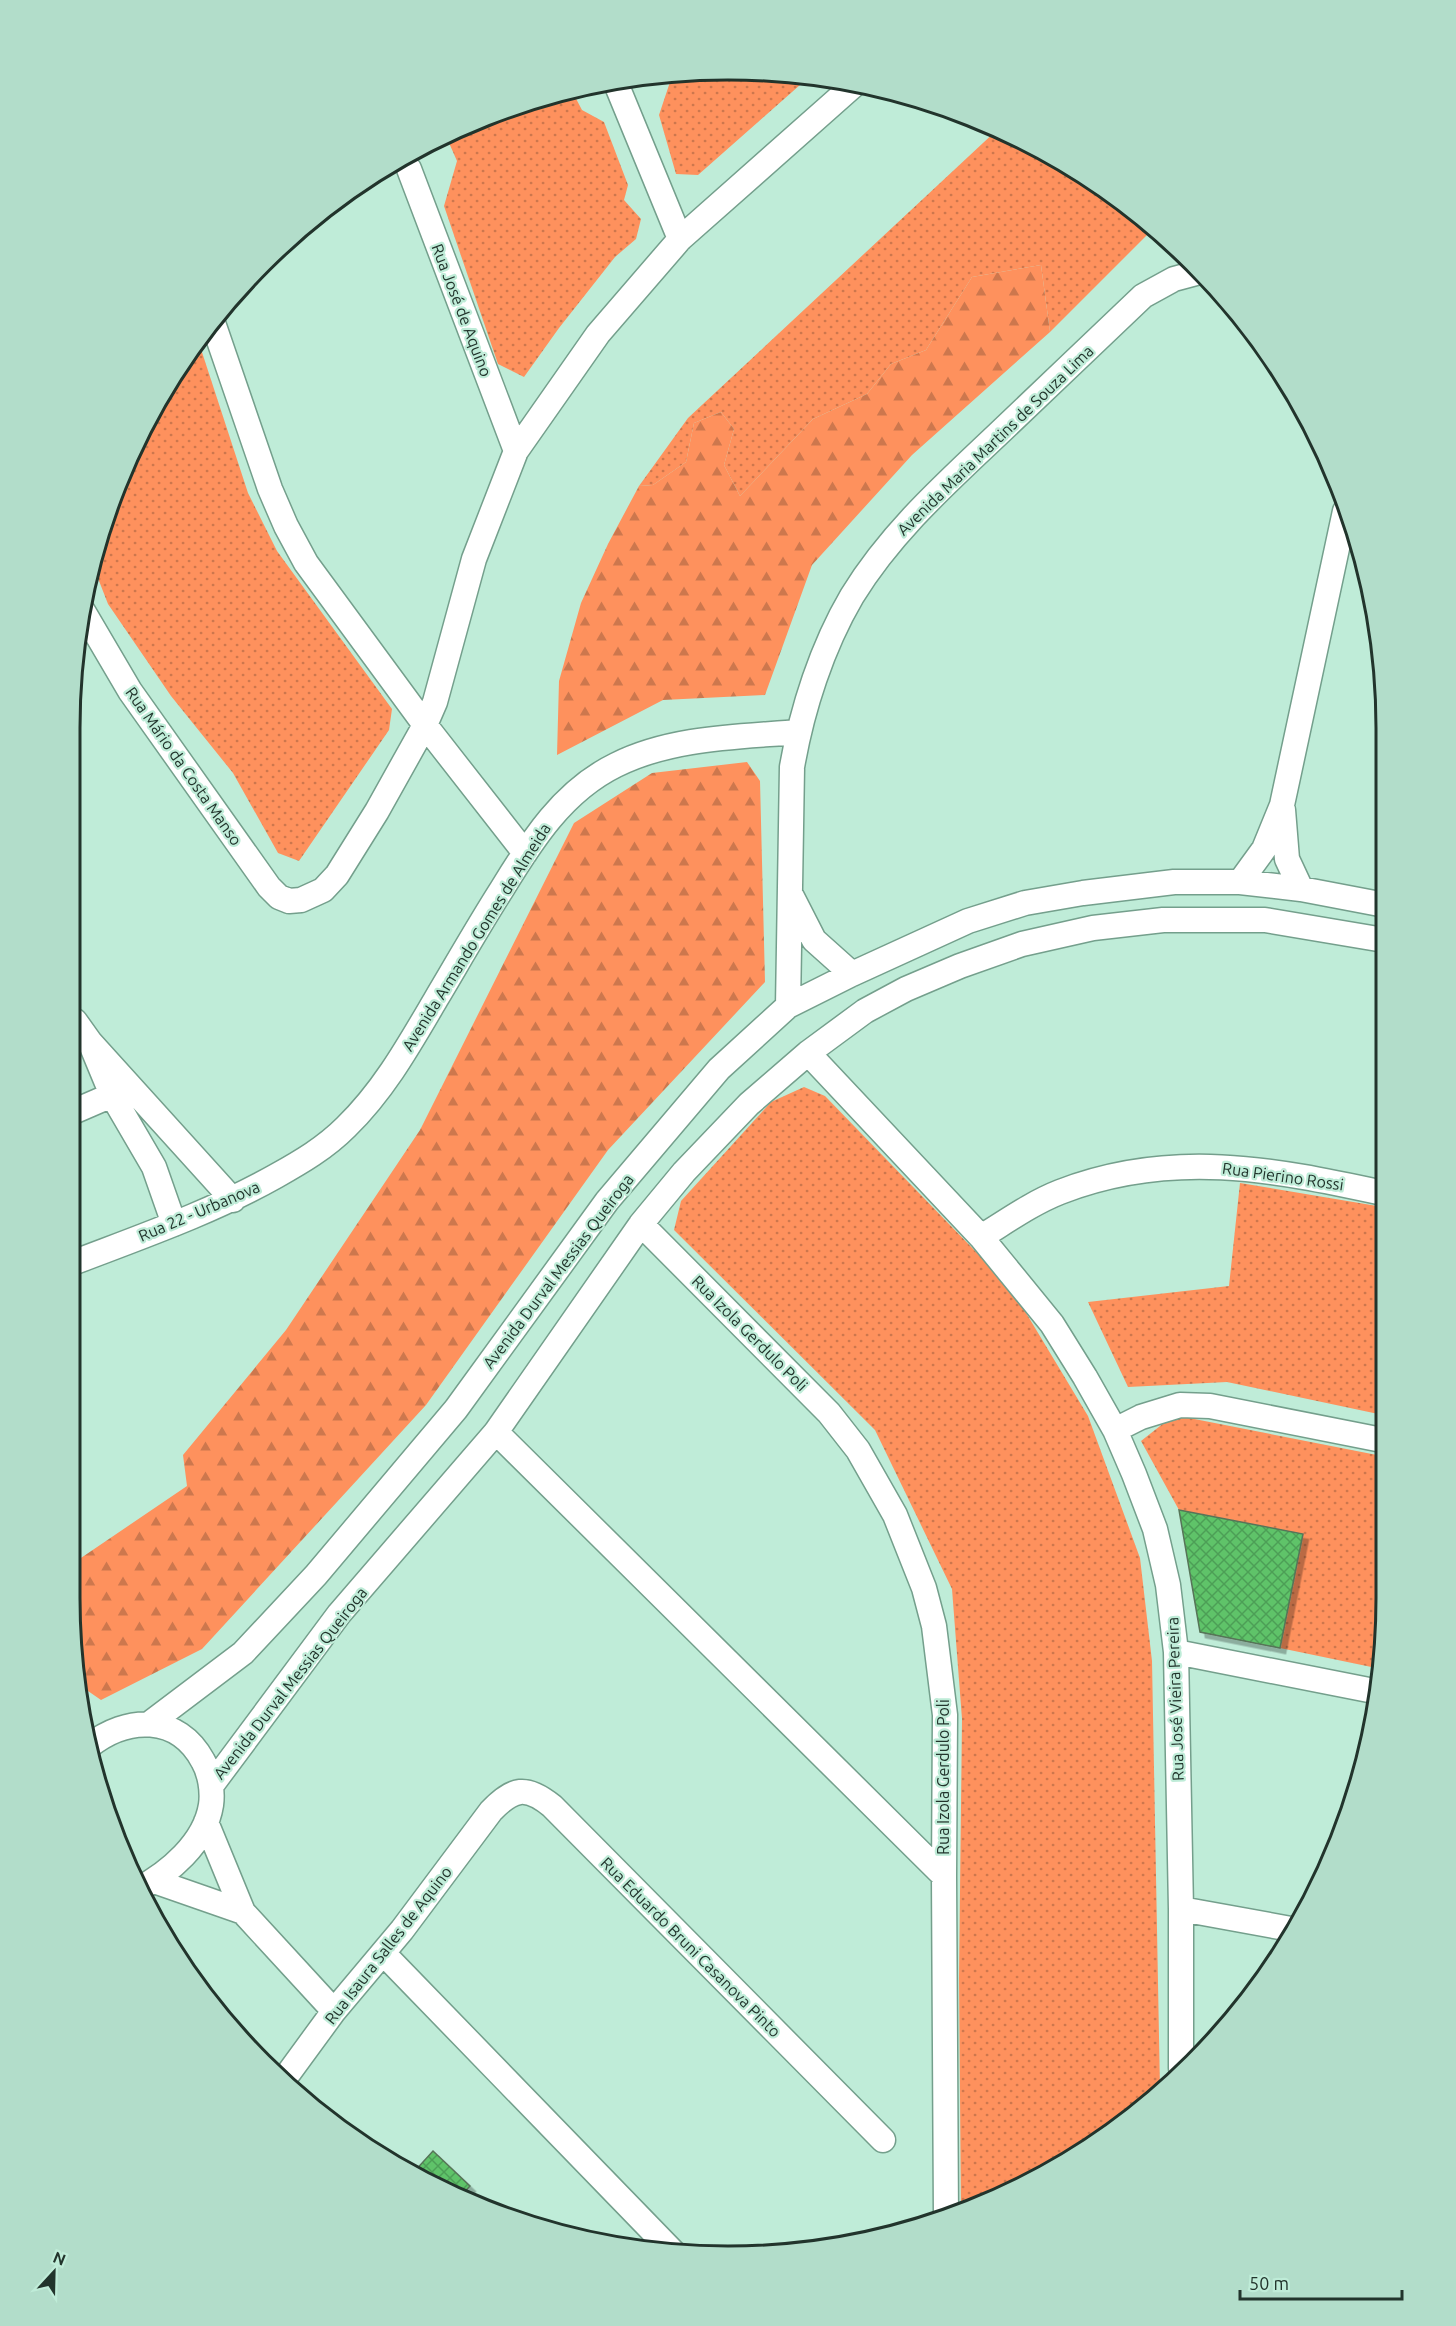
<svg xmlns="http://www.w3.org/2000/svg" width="1456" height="2326" viewBox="0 0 1456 2326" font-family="Ubuntu,sans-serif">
<defs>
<pattern id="grass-dots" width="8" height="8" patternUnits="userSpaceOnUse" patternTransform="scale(1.5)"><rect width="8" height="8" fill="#fe915d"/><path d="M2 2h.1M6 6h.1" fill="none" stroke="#cd774d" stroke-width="1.8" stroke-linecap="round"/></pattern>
<pattern id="forest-firs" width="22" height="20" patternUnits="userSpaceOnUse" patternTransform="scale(1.5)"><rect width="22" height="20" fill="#fe915d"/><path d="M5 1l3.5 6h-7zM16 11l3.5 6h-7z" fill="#cd774d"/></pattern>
<pattern id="building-cross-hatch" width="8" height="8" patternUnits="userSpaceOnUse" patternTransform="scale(1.5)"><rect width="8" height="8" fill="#5ec369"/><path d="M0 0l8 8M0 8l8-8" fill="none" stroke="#4d9f57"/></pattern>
<filter id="shadow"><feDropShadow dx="5.5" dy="5.5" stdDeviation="0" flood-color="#0004"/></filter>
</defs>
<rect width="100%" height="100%" fill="#bfecd8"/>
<path fill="url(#grass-dots)" d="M771,70L809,77L698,175L676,174L659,115L670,82L666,74Z
M572,91L582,110L604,122L628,185L624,200L641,219L636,239L615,257L559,328L524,377L498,364L444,206L457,161L446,136L516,104Z
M998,129L1019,137L1129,205L1154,228L1050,332L1041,265L972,277L926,350L891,364L867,394L813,419L740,496L724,465L734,429L721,412L694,423L686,462L653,485L639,486L688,418Z
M198,340L248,493L277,551L392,709L389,730L299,861L278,853L233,773L171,696L108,604L94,568L119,476Z
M804,1087L825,1096L1011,1288L1088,1416L1140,1558L1152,1661L1160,2090L1129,2121L1020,2189L961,2213L959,1978L962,1719L952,1589L875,1430L674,1230L681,1201L771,1102Z
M1240,1183L1383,1207V1415L1227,1382L1128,1387L1088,1302L1229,1286Z
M1174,1415L1382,1456L1381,1669L1280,1648L1303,1534L1179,1510L1141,1441Z"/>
<path fill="url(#forest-firs)" d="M1041,265L1050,332L912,455L812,565L765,695L663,700L557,755L559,681L581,603L608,544L639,486L653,485L686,462L694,423L721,412L734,429L724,465L740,496L813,419L867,394L891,364L926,350L972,277Z
M747,762L760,781L765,982L608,1150L426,1405L202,1649L101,1700L75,1682V1562L187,1486L183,1455L286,1330L420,1130L574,823L652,773Z"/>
<path fill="url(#building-cross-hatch)" stroke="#577458" stroke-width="1.5" filter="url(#shadow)" d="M1179,1510L1303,1534L1280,1648L1200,1632Z
M433,2151L470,2186L459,2198L436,2189L412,2174Z"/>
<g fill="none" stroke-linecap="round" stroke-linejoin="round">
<defs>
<path id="street" d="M615,81L680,239
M409,169L516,451
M212,320L270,489L286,526L306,563L425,725L525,853
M83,611L130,691L269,887L279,897L289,901L301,900L323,890L337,875L377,811L425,725L435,702L474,559L516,451L598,334L680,239L855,84
M1283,810L1287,859L1301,889
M1240,882L1264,849L1282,805L1345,511
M791,895L814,940L852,974
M788,1006L792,767C802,709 822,647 852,596C890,534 943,486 995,437C1044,390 1094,343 1143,296L1174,279L1200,272
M75,1021L90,1042
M808,1053L981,1237L1052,1324L1085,1377L1115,1430L1134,1474L1155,1529L1168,1585L1176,1652L1181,1909V2068
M75,1111L112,1095L125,1087
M174,1224L154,1167L112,1095L90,1042L233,1200
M641,1224L829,1413L858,1450L895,1515L924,1588L934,1626L945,1715L944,1876L946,2219
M981,1237C1007,1221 1032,1203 1060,1192C1171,1149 1272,1169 1383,1193
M75,1262C143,1236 212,1212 276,1176C301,1162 325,1148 346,1127C384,1090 409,1045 436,999C458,962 479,925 502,889C532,840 563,791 616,765C672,737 738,737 798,732
M1115,1430L1141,1417L1180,1405L1210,1406L1382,1440
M496,1432L944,1876
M1176,1652L1379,1692
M149,1724L243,1653L316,1575L456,1409L607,1201L719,1069L788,1006L852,974L968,921L1025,903L1083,893L1174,882H1240L1301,889L1385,905
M89,1746C127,1716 178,1714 203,1761C210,1773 213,1791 211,1805C205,1843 169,1873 137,1890
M211,1786L339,1614L496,1432L641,1224L684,1172L749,1104L808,1053L865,1011L906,989L960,966L1022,944L1093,928L1163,920H1265L1384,940
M154,1881L243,1912L206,1822
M1181,1909L1291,1929
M243,1912L334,2011
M383,1953L674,2253
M285,2078L334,2011L402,1930L491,1811C513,1788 526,1785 552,1806L883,2140"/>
</defs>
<use href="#street" stroke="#749f8c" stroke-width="27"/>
<use href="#street" stroke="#fff" stroke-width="24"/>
</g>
<g text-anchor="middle" stroke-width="4.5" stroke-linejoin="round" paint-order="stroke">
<g font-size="16" fill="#22342c" stroke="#bfecd8">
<text transform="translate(462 310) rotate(69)" y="6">Rua José de Aquino</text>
<text transform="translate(995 440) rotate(-44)" y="6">Avenida Maria Martins de Souza Lima</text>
<text transform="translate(184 766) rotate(55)" y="6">Rua Mário da Costa Manso</text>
<text transform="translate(476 937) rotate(-58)" y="6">Avenida Armando Gomes de Almeida</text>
<text transform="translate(1283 1176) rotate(8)" y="6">Rua Pierino Rossi</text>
<text transform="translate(199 1211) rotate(-23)" y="6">Rua 22 - Urbanova</text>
<text transform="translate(558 1271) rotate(-53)" y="6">Avenida Durval Messias Queiroga</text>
<text transform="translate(750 1333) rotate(45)" y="6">Rua Izola Gerdulo Poli</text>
<text transform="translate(290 1683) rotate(-52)" y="6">Avenida Durval Messias Queiroga</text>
<text transform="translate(1175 1699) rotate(-92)" y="6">Rua José Vieira Pereira</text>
<text transform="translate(943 1777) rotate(-90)" y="6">Rua Izola Gerdulo Poli</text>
<text transform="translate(388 1945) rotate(-52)" y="6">Rua Isaura Salles de Aquino</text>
<text transform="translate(691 1947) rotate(45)" y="6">Rua Eduardo Bruni Casanova Pinto</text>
</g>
</g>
<path d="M0 0H1456V2326H0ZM728 80H728A648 648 0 0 1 1376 728V1598A648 648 0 0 1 728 2246H728A648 648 0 0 1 80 1598V728A648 648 0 0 1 728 80Z" fill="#b2ddca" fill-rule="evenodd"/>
<path fill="none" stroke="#22342c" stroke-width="3" d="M728 80H728A648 648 0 0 1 1376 728V1598A648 648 0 0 1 728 2246H728A648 648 0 0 1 80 1598V728A648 648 0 0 1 728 80Z"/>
<g transform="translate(54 2272) rotate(22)" stroke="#bfecd8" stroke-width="4.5" paint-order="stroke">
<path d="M0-4.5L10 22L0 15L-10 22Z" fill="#22342c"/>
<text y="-9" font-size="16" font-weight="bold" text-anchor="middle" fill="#22342c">N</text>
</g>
<path d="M1240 2290v9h162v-9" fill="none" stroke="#22342c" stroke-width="3"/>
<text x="1249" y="2290" font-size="18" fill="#22342c" stroke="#bfecd8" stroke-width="4.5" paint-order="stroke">50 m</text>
</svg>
